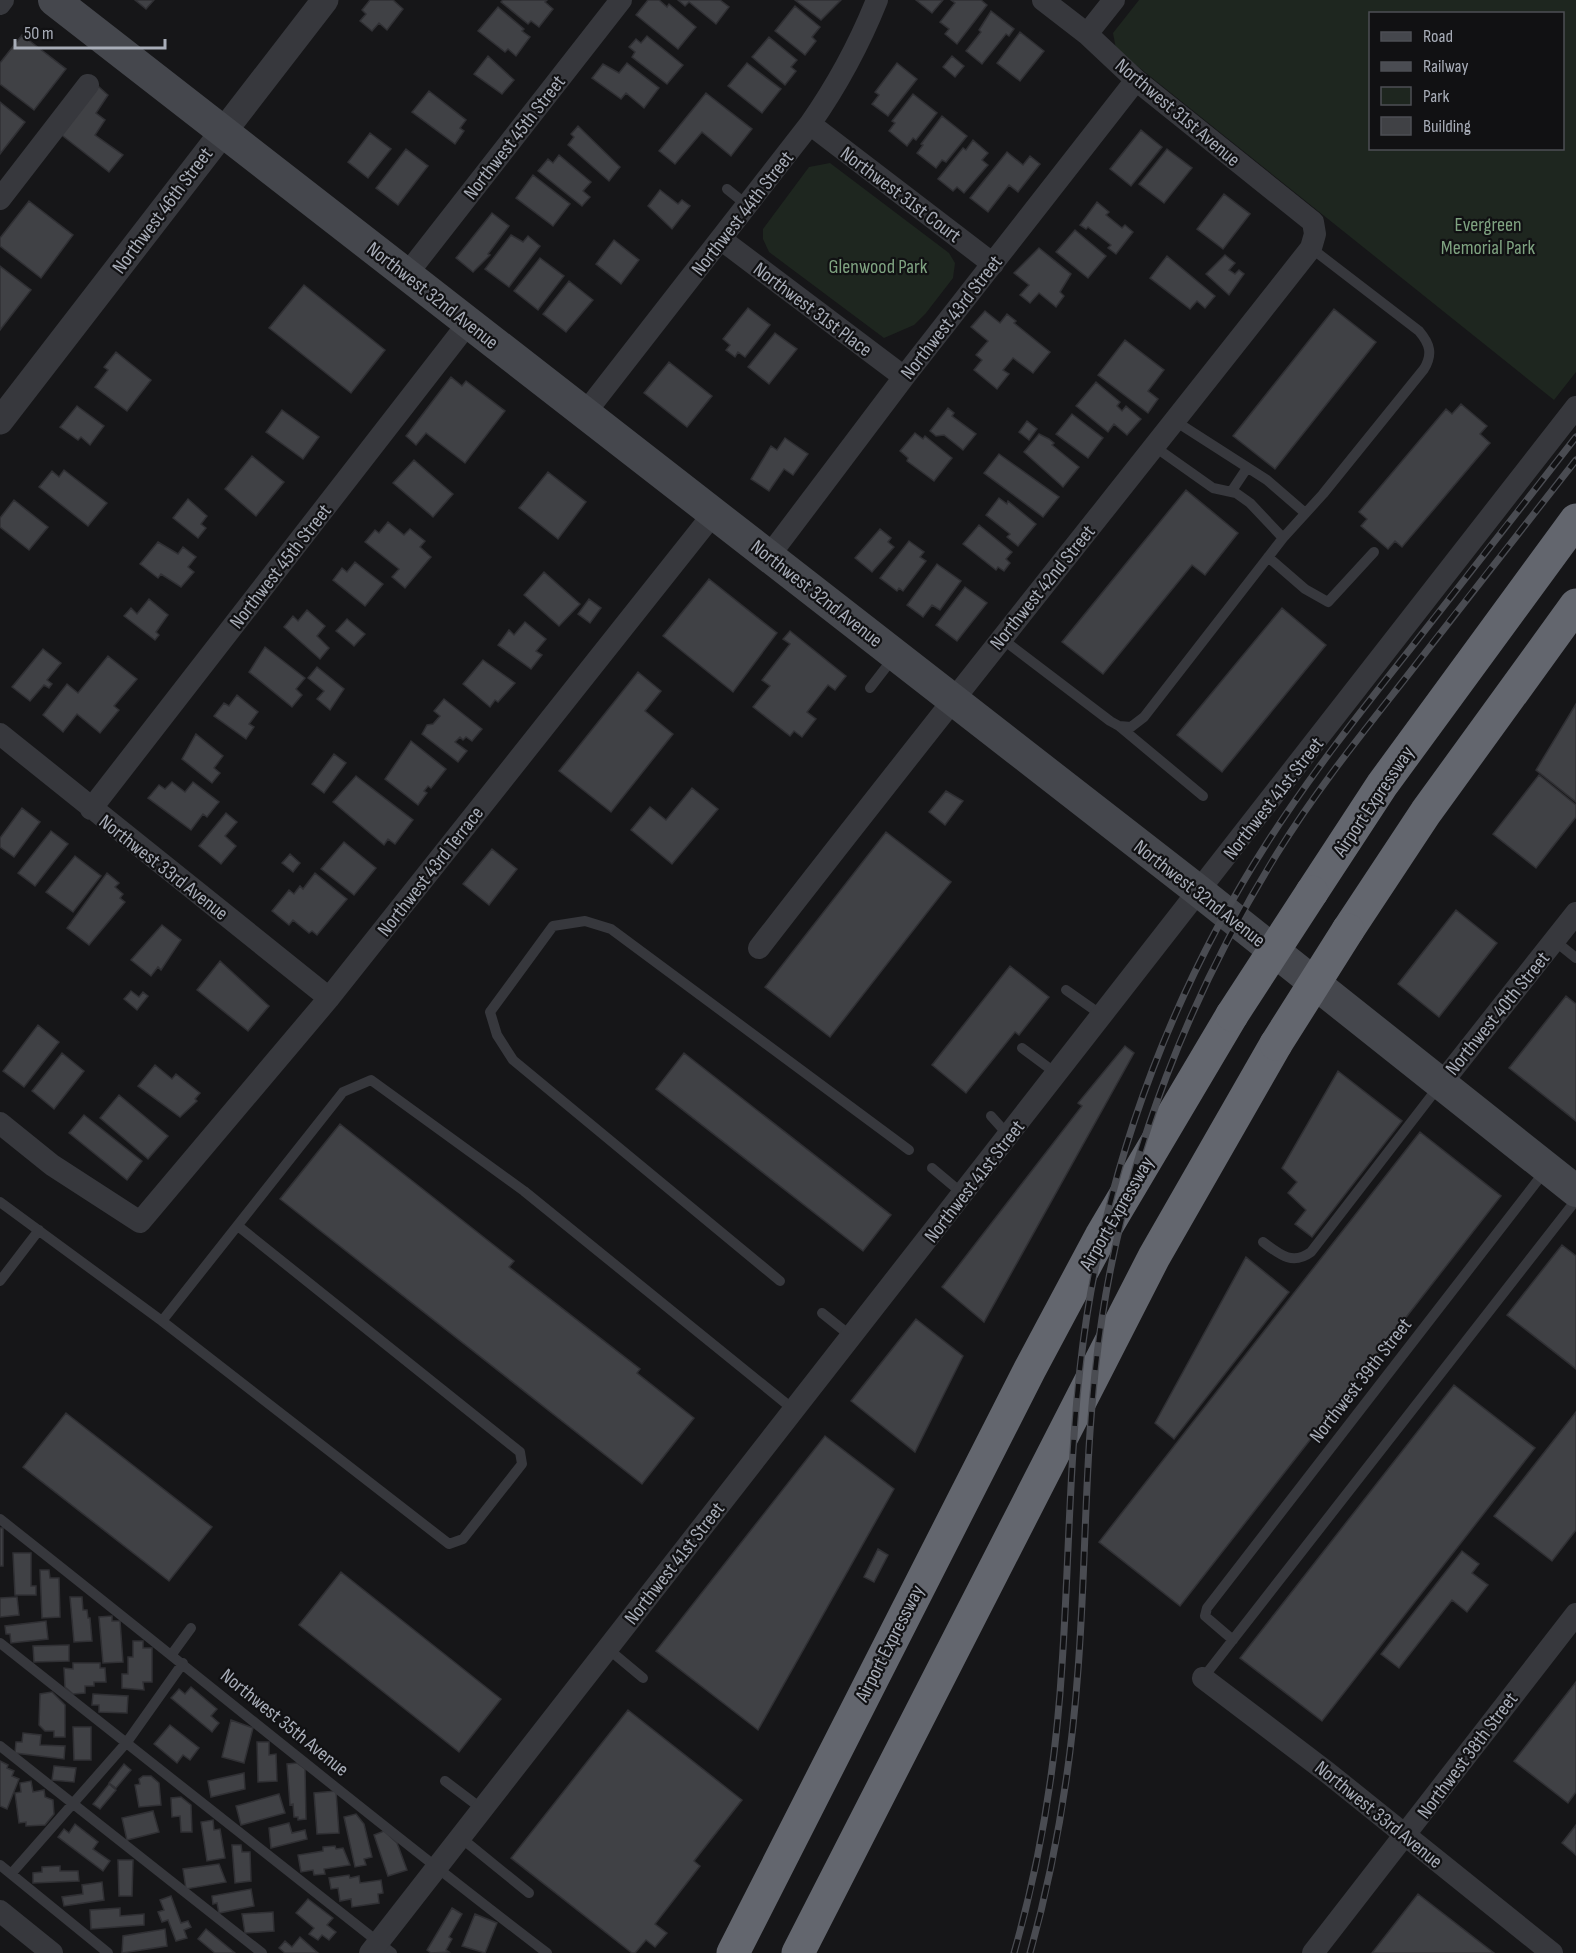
<svg xmlns="http://www.w3.org/2000/svg" width="1576" height="1953" viewBox="0 0 1576 1953" font-family="'Sofia Sans Condensed',sans-serif">
<rect width="100%" height="100%" fill="#161618"/>
<path fill="#1e261f" fill-rule="evenodd" d="M1139,0H1576V372L1554,400L1116,49L1113,33ZM1370,14H1562V148H1370Z
M830,163L949,253L955,263L953,278L926,313L914,325L884,338L769,252L763,239V229L809,167Z"/>
<path fill="#404145" stroke="#303034" stroke-width="1.5" d="M135,0H154L146,9Z
M370,0H393L403,9L387,30L379,23L372,31L360,21L366,14L362,10Z
M503,0H547L545,2L553,9L539,27L531,21L528,24L501,2Z
M648,0H659L667,7L669,4L696,27L678,49L636,15Z
M678,0H720L729,7L716,24L689,2L685,6Z
M795,0H841L821,20Z
M916,0H943L932,13Z
M951,0H981L987,5L957,44L945,34L949,29L940,22L955,3Z
M795,6L820,27L812,37L816,41L805,55L775,31Z
M498,7L524,29L522,31L530,37L516,56L508,49L505,52L478,31Z
M991,11L1014,29L1009,36L1006,34L982,64L966,51L981,32L979,30Z
M1020,32L1044,51L1020,81L997,63Z
M22,35L66,69L34,110L0,84V63Z
M647,36L683,65L667,84L632,57L635,52L629,47L636,39L641,43Z
M769,37L797,60L791,67L796,71L785,85L752,57Z
M488,56L514,80L502,94L474,74Z
M952,56L964,66L955,77L943,67Z
M627,63L659,88L644,108L626,93L621,99L592,78L603,64L619,73Z
M747,63L781,89L762,113L728,86Z
M897,63L917,79L888,116L872,104L879,95L875,92Z
M98,86L108,95L96,113L105,120L95,135L123,155L109,172L59,133Z
M429,91L466,120L460,128L464,131L455,144L412,112Z
M706,93L752,129L731,156L702,132L675,164L659,151Z
M913,94L937,113L916,140L913,138L907,146L889,131L895,123L892,121Z
M0,102L25,122L0,154Z
M942,116L967,136L946,162L942,160L936,168L917,153L923,145L921,144Z
M578,126L620,167L609,181L568,145L574,137L571,134Z
M1141,130L1162,147L1131,186L1110,169Z
M370,133L391,149L368,178L348,162Z
M973,140L988,153L982,160L988,165L964,193L957,187L953,191L938,179L963,148L966,150Z
M406,149L428,166L398,205L376,188Z
M1167,149L1192,168L1164,203L1139,184Z
M1007,152L1023,165L1030,156L1040,164L1018,192L1009,185L988,212L970,198Z
M559,155L591,182L583,191L590,197L582,206L538,171L548,159L553,163Z
M533,175L570,204L553,226L516,198Z
M660,190L678,204L682,200L690,206L672,229L648,206Z
M1224,194L1250,214L1223,249L1197,229Z
M29,201L73,235L41,278L0,246V238Z
M1097,202L1109,212L1106,215L1122,228L1125,225L1133,232L1116,254L1108,248L1111,245L1088,227L1086,229L1080,225Z
M492,213L509,226L488,254L490,255L473,272L456,258Z
M1075,230L1106,256L1088,278L1056,252Z
M511,235L523,242L528,236L540,246L509,287L485,269Z
M614,240L639,260L621,284L596,264Z
M1039,248L1071,274L1060,292L1064,296L1056,307L1039,293L1030,303L1020,295L1029,285L1014,273Z
M1225,255L1235,263L1229,270L1235,274L1239,270L1244,274L1229,295L1206,274Z
M1167,256L1215,296L1205,308L1197,301L1190,309L1150,278Z
M540,258L564,276L538,310L514,291Z
M0,266L31,290L0,330Z
M569,281L593,300L566,332L543,314Z
M304,285L385,350L351,393L269,328Z
M748,308L770,325L745,357L738,352L735,357L726,350L730,345L723,339Z
M1334,309L1376,342L1275,469L1233,436Z
M985,311L1000,323L1007,314L1016,321L1014,323L1050,352L1033,373L1013,358L1003,370L1009,374L997,389L974,370L982,360L976,355L988,341L971,327Z
M775,333L797,349L769,384L748,367Z
M1125,340L1164,370L1148,391L1158,399L1148,413L1098,375Z
M116,352L151,380L127,411L95,387L108,370L104,367Z
M669,362L712,396L687,427L644,393Z
M451,377L462,386L466,381L505,411L465,463L426,433L416,445L406,436Z
M1096,382L1120,402L1117,406L1122,411L1126,406L1141,419L1127,435L1114,424L1108,432L1076,406Z
M1461,404L1487,426L1480,434L1490,443L1402,547L1395,541L1388,549L1361,526L1367,519L1359,512L1446,409L1452,414Z
M77,406L104,426L90,445L81,437L78,440L60,427Z
M948,408L954,413L952,416L976,434L963,450L944,435L936,436L930,431Z
M282,410L319,437L303,459L266,432Z
M1072,414L1103,438L1088,458L1056,434Z
M1027,421L1037,429L1029,440L1019,432Z
M915,433L923,439L925,436L952,458L934,481L907,461L908,458L900,451Z
M1039,434L1049,439L1054,443L1052,445L1079,467L1063,487L1024,452Z
M785,438L808,454L793,475L784,469L769,491L751,479L771,446L777,450Z
M999,454L1059,497L1043,517L984,473Z
M252,456L284,482L256,516L225,489Z
M414,460L453,494L433,517L393,483Z
M64,470L107,503L88,526L39,487L52,471L59,477Z
M548,472L586,502L558,539L519,508Z
M1186,490L1238,533L1205,575L1192,565L1103,674L1062,642Z
M999,498L1007,504L1008,501L1036,524L1018,546L1007,537L1010,534L986,515Z
M188,499L207,516L201,524L206,528L198,538L173,518Z
M14,500L48,527L29,550L0,527V518Z
M388,522L404,535L410,529L425,541L420,547L431,557L405,588L392,577L399,569L365,542L375,530L379,533Z
M979,525L1012,552L1006,559L1010,563L1004,571L998,567L996,570L963,544Z
M880,529L891,538L888,542L894,547L872,572L855,558Z
M909,541L924,552L920,557L926,561L903,591L899,588L897,591L880,578Z
M158,542L178,554L183,547L196,557L188,567L194,572L181,587L161,574L158,578L140,564Z
M355,562L383,584L365,606L333,580L342,568L347,572Z
M937,564L961,581L940,610L932,605L923,617L907,605Z
M544,572L580,604L559,626L524,595Z
M709,579L777,633L733,692L663,636Z
M965,587L987,603L957,641L936,625Z
M149,599L168,615L156,632L159,635L155,640L124,616L131,608L137,614Z
M589,599L601,608L590,623L578,614Z
M1282,608L1326,645L1222,772L1177,735Z
M307,610L325,626L317,636L329,648L320,659L284,627L293,616L298,621Z
M347,619L365,634L354,646L336,631Z
M525,622L546,639L536,651L542,655L531,669L498,645L509,630L514,635Z
M790,631L846,676L835,690L828,685L807,712L816,719L802,737L794,731L790,736L753,707L770,686L762,680L790,644L783,639Z
M265,647L305,678L296,689L302,695L292,707L249,672Z
M43,649L61,663L47,680L52,684L49,688L44,685L30,701L12,687Z
M108,656L137,679L114,706L119,710L100,733L77,714L63,732L43,715L67,684L78,693Z
M483,660L515,683L498,702L495,700L490,707L463,684Z
M317,667L344,689L330,710L317,699L324,691L308,678Z
M638,672L661,691L645,711L673,734L611,812L559,771Z
M237,695L258,712L249,724L254,727L246,739L214,716L224,703L229,706Z
M444,699L482,729L472,741L466,737L463,740L460,737L455,742L467,751L458,762L422,734L427,725L433,724L440,716L434,711Z
M1576,704V802L1536,770Z
M196,734L223,756L214,768L220,773L212,783L182,759Z
M411,741L446,769L431,788L428,786L424,791L427,793L418,805L385,779Z
M334,754L346,763L324,793L312,784Z
M1539,775L1576,805V817L1536,868L1493,834Z
M356,776L413,820L395,844L388,839L384,845L333,802Z
M172,782L185,792L193,782L219,802L207,817L203,814L191,830L148,798L159,785L165,789Z
M692,788L718,809L672,864L631,830L650,807L666,820Z
M946,791L963,801L945,825L929,812Z
M22,808L40,822L14,857L0,847V838Z
M226,813L237,822L225,836L236,846L221,864L199,846Z
M51,831L68,844L35,886L18,873Z
M886,832L951,882L830,1037L765,987Z
M344,842L376,868L354,895L321,869Z
M492,849L517,869L489,905L463,884Z
M290,854L300,863L293,872L282,863Z
M75,856L101,876L73,912L46,892Z
M107,873L119,883L115,887L123,894L120,898L125,902L89,945L67,928Z
M315,873L347,899L317,935L312,931L309,933L293,920L289,925L272,911L289,890L294,894L300,886L303,889Z
M1456,910L1497,943L1439,1017L1398,984Z
M162,925L181,940L161,970L158,967L151,976L131,960Z
M220,961L269,1006L248,1031L197,990Z
M1010,966L1049,997L1019,1035L1015,1032L966,1093L932,1065Z
M131,991L139,997L143,992L148,996L137,1010L124,999Z
M1566,996L1576,1004V1121L1509,1068Z
M38,1025L59,1042L24,1087L3,1071Z
M1125,1046L1134,1053L984,1322L942,1287L1082,1106L1078,1103Z
M62,1053L84,1071L54,1109L32,1091Z
M684,1053L891,1215L863,1251L656,1089Z
M155,1065L172,1079L176,1074L200,1093L195,1099L197,1101L180,1117L138,1086Z
M1338,1071L1402,1121L1312,1237L1295,1224L1306,1210L1288,1193L1297,1182L1282,1168Z
M119,1095L168,1136L148,1159L100,1118Z
M84,1115L142,1161L127,1180L69,1133Z
M340,1124L514,1261L509,1267L640,1369L637,1373L694,1418L642,1484L280,1199Z
M1420,1132L1501,1196L1180,1606L1099,1542Z
M1562,1245L1576,1256V1369L1507,1315Z
M1246,1257L1289,1292L1174,1439L1155,1423Z
M916,1319L963,1356L915,1452L851,1401Z
M1454,1385L1535,1448L1322,1721L1240,1658Z
M1576,1412V1530L1552,1561L1494,1516Z
M66,1413L212,1527L169,1581L23,1467Z
M825,1436L894,1489L758,1730L656,1651Z
M0,1528H3V1566H0Z
M878,1549L888,1555L874,1582L864,1577Z
M1462,1551L1479,1564L1472,1573L1488,1585L1467,1612L1452,1600L1399,1668L1381,1654Z
M13,1553H31V1586H36V1595H15Z
M40,1570H49L50,1578H59L60,1617L42,1618Z
M341,1572L501,1699L459,1752L299,1625Z
M17,1597L19,1615L0,1617V1598Z
M70,1597H82L83,1610H87L88,1618H90L92,1641L74,1642Z
M112,1616V1621H120L123,1662L103,1663L99,1617Z
M46,1621L48,1639L11,1643L10,1634H6L5,1626Z
M133,1641H143V1648H152V1682H143L144,1690L122,1688V1674H128V1657H133Z
M69,1645V1661L34,1662L33,1646Z
M73,1663H100V1668H105L106,1682H94V1686H85V1693L73,1694L65,1687L64,1668L73,1669Z
M1576,1682V1792L1568,1803L1514,1761Z
M191,1687L217,1709L211,1716L219,1723L212,1732L171,1698L179,1689L185,1694Z
M52,1692L65,1705V1737H54V1731H45L39,1725L40,1694Z
M93,1694L128,1696L127,1713L99,1712V1705H92Z
M628,1710L742,1800L694,1861L700,1866L655,1924L667,1933L655,1947L646,1940L635,1953H632L511,1858Z
M231,1720L253,1728L244,1763L222,1757Z
M170,1725L199,1748L190,1760L183,1755L177,1763L154,1744Z
M73,1727H91V1760H74Z
M23,1733L41,1735L40,1745L65,1746L64,1759L15,1753L16,1742H22Z
M257,1742H269V1755L276,1754L277,1781L258,1782Z
M0,1761L8,1765L7,1768L14,1771L12,1776L19,1779L7,1809L0,1806Z
M297,1763L305,1769L306,1819L298,1820V1817H294L293,1804L290,1805L287,1764Z
M124,1764L131,1770L116,1788L109,1783Z
M54,1766L76,1768L74,1782L52,1780Z
M244,1773L245,1789L211,1797L208,1781Z
M143,1776H151L159,1783L161,1805L139,1807L135,1785L140,1784L139,1779Z
M31,1781L33,1792L44,1790L45,1797L53,1800L54,1814L45,1825L26,1826V1822L19,1823L15,1793L21,1792L20,1783Z
M109,1784L116,1790L100,1809L93,1804Z
M336,1791L339,1833L317,1834L314,1793Z
M279,1794L285,1813L241,1825L236,1806Z
M181,1797L191,1805L192,1832H181L180,1816L172,1817L171,1798Z
M153,1811L159,1832L127,1840L122,1818Z
M356,1814L364,1824L372,1857L364,1859L366,1865L355,1867L344,1817Z
M213,1820L214,1830L220,1829L225,1858L207,1861L201,1822Z
M289,1823L292,1833L305,1830L307,1839L271,1848L269,1828Z
M75,1824L98,1842L93,1849L110,1861L103,1871L58,1837L64,1829L69,1833Z
M1576,1825V1855L1562,1843Z
M384,1831L397,1843L407,1870L388,1876L374,1835Z
M232,1845H241L242,1852H250L251,1881L235,1883Z
M335,1846L336,1849L343,1848L350,1865L324,1869L325,1874L314,1875L313,1870L301,1872L298,1855L323,1851V1847Z
M118,1860H133L132,1896H119Z
M219,1864L226,1882L186,1889L183,1869Z
M60,1866V1871H78L79,1881L33,1883V1873L42,1872V1867Z
M349,1875L350,1878L359,1876L360,1883L381,1880L383,1893L378,1894L379,1903L352,1907L351,1899L340,1901L338,1888L331,1889L329,1878Z
M102,1882L104,1900L64,1906L62,1897L83,1894L82,1885Z
M251,1889L254,1906L219,1913L217,1903L213,1904L212,1896Z
M1418,1894L1494,1953H1372Z
M171,1896L181,1923L188,1921L191,1927L184,1930L187,1938L176,1941L168,1920L162,1922L158,1912L164,1910L160,1900Z
M308,1899L333,1918L327,1925L336,1932L329,1940L322,1935L318,1940L309,1934L314,1928L296,1913Z
M120,1908V1916L144,1914V1925L91,1929L90,1910Z
M452,1908L462,1914L449,1937L452,1939L446,1950L449,1952L431,1953L427,1950Z
M273,1912L274,1931L245,1933L242,1914Z
M475,1914L497,1923L485,1953L462,1946Z
M165,1929L167,1946L122,1953L123,1936Z
M206,1929L235,1953H215L198,1939Z
M300,1937L318,1953H285L279,1948L285,1941L292,1947Z"/>
<g fill="none" stroke-linecap="round" stroke-linejoin="round">
<path stroke="#37383d" stroke-width="10" d="M727,189L748,206
M1175,421L1267,480L1304,512
M1155,447L1213,488L1236,493L1250,503L1283,538
M1231,492L1247,468
M1268,557L1305,589L1328,602L1374,552
M1001,638L1110,721L1119,726L1131,727L1144,717L1283,538L1323,494L1424,369C1433,354 1430,344 1419,331L1311,248
M870,688L894,657
M1119,726L1203,796
M1555,941L1576,958
M1066,990L1103,1016
M1022,1048L1057,1074
M991,1116L1009,1136
M932,1168L963,1194
M0,1202L162,1321
M238,1226L520,1452L522,1464L463,1539L449,1544L162,1321L343,1092L371,1080L524,1191L794,1410
M1263,1242C1279,1254 1292,1266 1311,1252L1439,1086
M0,1281L39,1230
M780,1281L513,1060L497,1035L490,1012L553,926L585,921L611,929L909,1150
M822,1313L852,1337
M0,1519C183,1663 362,1812 547,1953
M1233,1640L1205,1616L1207,1608L1545,1171
M0,1643L392,1953
M607,1648L643,1678
M172,1654L191,1628
M1203,1678L1576,1200
M0,1746L262,1953
M445,1781L482,1809
M460,1837L529,1893
M0,1865L108,1953
M11,1874L127,1742L183,1663"/>
<path stroke="#37383d" stroke-width="22" d="M0,4L3,0
M1087,34L1114,0
M810,124L993,264
M0,199L88,85
M722,240L904,377
M407,274L621,0
M585,413L810,124C838,84 859,45 877,0
M769,556L904,377L1136,80
M0,734L329,998
M91,809L469,322
M759,948C941,713 1127,482 1311,248L1315,234L1313,222L1136,80L1087,34L1043,0
M1441,1084L1576,913
M0,1123L52,1165L140,1222L329,998L714,513
M1203,1678L1328,1773L1552,1953
M0,1911L52,1953
M370,1953L1576,407
M1313,1953L1576,1614"/>
<path stroke="#37383d" stroke-width="27" d="M0,421L325,0"/>
<path stroke="#45474d" stroke-width="32" d="M54,0L1200,892L1576,1191"/>
<path stroke="#63666e" stroke-width="33" d="M1312,892L1382,785L1576,520
M1348,930L1426,812L1576,605
M733,1953L1030,1369L1101,1236L1232,1015
M798,1953L1154,1257L1276,1044"/>
<defs>
<path id="rail" d="M1014,1953C1041,1859 1056,1763 1062,1665C1070,1549 1069,1431 1087,1315C1113,1148 1176,985 1267,843C1311,774 1361,711 1411,648C1466,577 1521,507 1576,437
M1030,1953C1056,1860 1071,1766 1078,1670C1087,1553 1084,1435 1102,1318C1127,1153 1190,994 1278,852C1315,792 1360,736 1404,680C1461,606 1519,533 1576,460"/>
</defs>
<use href="#rail" stroke="#4a4c52" stroke-width="7"/>
<use href="#rail" stroke="#111113" stroke-width="4.5" stroke-dasharray="14" stroke-linecap="butt"/>
<path stroke="#63666e" stroke-width="33" d="M1232,1015L1312,892
M1276,1044L1348,930"/>
</g>
<g text-anchor="middle" stroke-width="4.5" stroke-linejoin="round" paint-order="stroke">
<g font-size="20" fill="#a8adb8" stroke="#111113">
<text transform="translate(1178 112) rotate(40)" y="7">Northwest 31st Avenue</text>
<text transform="translate(514 137) rotate(-52)" y="7">Northwest 45th Street</text>
<text transform="translate(901 194) rotate(37)" y="7">Northwest 31st Court</text>
<text transform="translate(162 210) rotate(-53)" y="7">Northwest 46th Street</text>
<text transform="translate(742 213) rotate(-52)" y="7">Northwest 44th Street</text>
<text transform="translate(433 295) rotate(38)" y="7">Northwest 32nd Avenue</text>
<text transform="translate(813 309) rotate(37)" y="7">Northwest 31st Place</text>
<text transform="translate(951 317) rotate(-52)" y="7">Northwest 43rd Street</text>
<text transform="translate(280 566) rotate(-52)" y="7">Northwest 45th Street</text>
<text transform="translate(1042 587) rotate(-51)" y="7">Northwest 42nd Street</text>
<text transform="translate(817 593) rotate(38)" y="7">Northwest 32nd Avenue</text>
<text transform="translate(1273 798) rotate(-52)" y="7">Northwest 41st Street</text>
<text transform="translate(1373 801) rotate(-56)" y="7">Airport Expressway</text>
<text transform="translate(164 867) rotate(38)" y="7">Northwest 33rd Avenue</text>
<text transform="translate(430 871) rotate(-52)" y="7">Northwest 43rd Terrace</text>
<text transform="translate(1200 893) rotate(38)" y="7">Northwest 32nd Avenue</text>
<text transform="translate(1497 1013) rotate(-51)" y="7">Northwest 40th Street</text>
<text transform="translate(974 1181) rotate(-52)" y="7">Northwest 41st Street</text>
<text transform="translate(1116 1213) rotate(-60)" y="7">Airport Expressway</text>
<text transform="translate(1360 1380) rotate(-52)" y="7">Northwest 39th Street</text>
<text transform="translate(674 1563) rotate(-52)" y="7">Northwest 41st Street</text>
<text transform="translate(889 1643) rotate(-63)" y="7">Airport Expressway</text>
<text transform="translate(285 1722) rotate(39)" y="7">Northwest 35th Avenue</text>
<text transform="translate(1467 1755) rotate(-53)" y="7">Northwest 38th Street</text>
<text transform="translate(1379 1814) rotate(39)" y="7">Northwest 33rd Avenue</text>
</g>
<g font-size="20" fill="#7fa381" stroke="#111113">
<text x="1488" y="231">Evergreen<tspan x="1488" dy="23">Memorial Park</tspan></text>
<text x="878" y="273">Glenwood Park</text>
</g>
</g>
<rect x="1369" y="12" width="195" height="138" fill="#111113" stroke="#4d4f55" stroke-width="1.5"/>
<rect x="1381" y="32" width="30" height="9" fill="#45474d" stroke="#4d4f55" stroke-width="1.5"/>
<text x="1423" y="42" font-size="18" fill="#a8adb8">Road</text>
<rect x="1381" y="62" width="30" height="9" fill="#4a4c52" stroke="#4d4f55" stroke-width="1.5"/>
<text x="1423" y="72" font-size="18" fill="#a8adb8">Railway</text>
<rect x="1381" y="87" width="30" height="18" fill="#1e261f" stroke="#4d4f55" stroke-width="1.5"/>
<text x="1423" y="102" font-size="18" fill="#a8adb8">Park</text>
<rect x="1381" y="117" width="30" height="18" fill="#404145" stroke="#4d4f55" stroke-width="1.5"/>
<text x="1423" y="132" font-size="18" fill="#a8adb8">Building</text>
<path d="M15 39v9h150v-9" fill="none" stroke="#a8adb8" stroke-width="3"/>
<text x="24" y="39" font-size="18" fill="#a8adb8" stroke="#111113" stroke-width="4.5" paint-order="stroke">50 m</text>
</svg>
